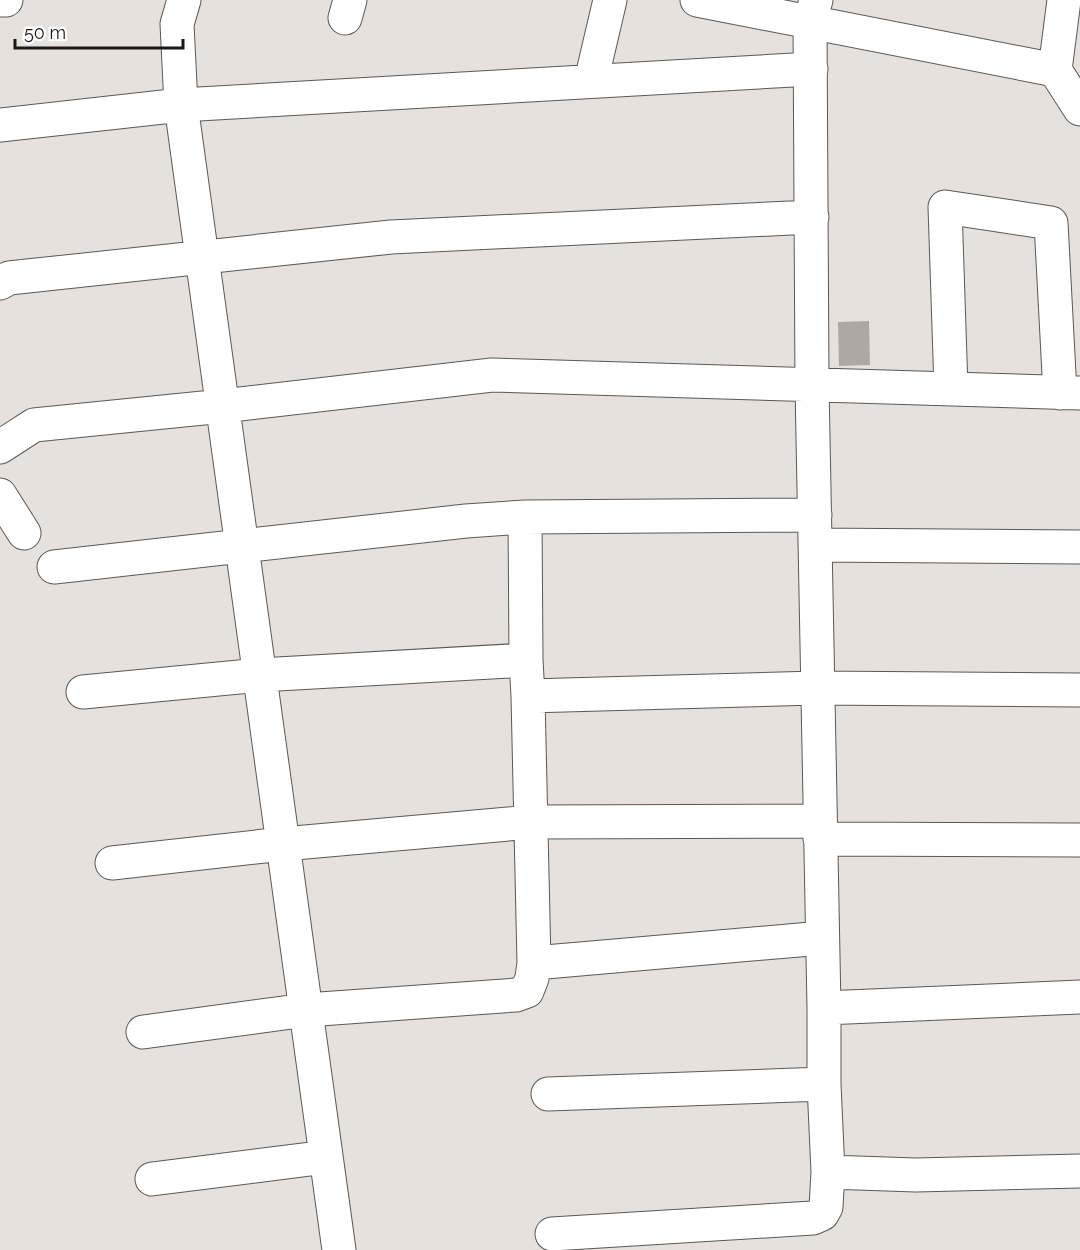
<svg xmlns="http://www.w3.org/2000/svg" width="1080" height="1250" viewBox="0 0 1080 1250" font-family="Raleway,sans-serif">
<rect width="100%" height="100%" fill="#e6e1dc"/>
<path fill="#ada8a4" d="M869,321L870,365L839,366L838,322Z"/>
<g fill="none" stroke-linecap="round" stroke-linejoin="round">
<defs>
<path id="minor" d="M0,0H6
M184,0L177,24L181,105L339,1250
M697,0L1055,70L1080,109
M345,18L350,0
M1055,70L1064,0
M591,81L610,0
M0,125L181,105L811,69
M0,283L9,278L391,237L812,217
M951,389L945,207L1051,223L1060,393
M0,447L34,425L223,406L492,375L1080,393
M0,495L24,533
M815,545L1080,547
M54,567L466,521L525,517L815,515
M83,692L260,675L526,660
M528,696L817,688L1080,690
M820,839L1080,840
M112,863L283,844L531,822L820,821
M534,963L822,938
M824,1008L1080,997
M143,1032L306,1010L516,995L527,991L532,978L534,963L528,696L526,660L525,517
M548,1094L824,1084
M828,1172L916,1175L1080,1171
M152,1179L326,1157
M552,1234L813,1218L822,1214L826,1207L828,1172L824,1084V1008L812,385L810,22L816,0"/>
</defs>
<use href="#minor" stroke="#5c5854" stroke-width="35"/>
<use href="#minor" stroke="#fff" stroke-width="33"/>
</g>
<path d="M15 39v9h168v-9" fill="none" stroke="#1a1817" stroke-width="3"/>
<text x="24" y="39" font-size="18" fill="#1a1817" stroke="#ffffff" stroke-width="4.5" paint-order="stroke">50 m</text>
</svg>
